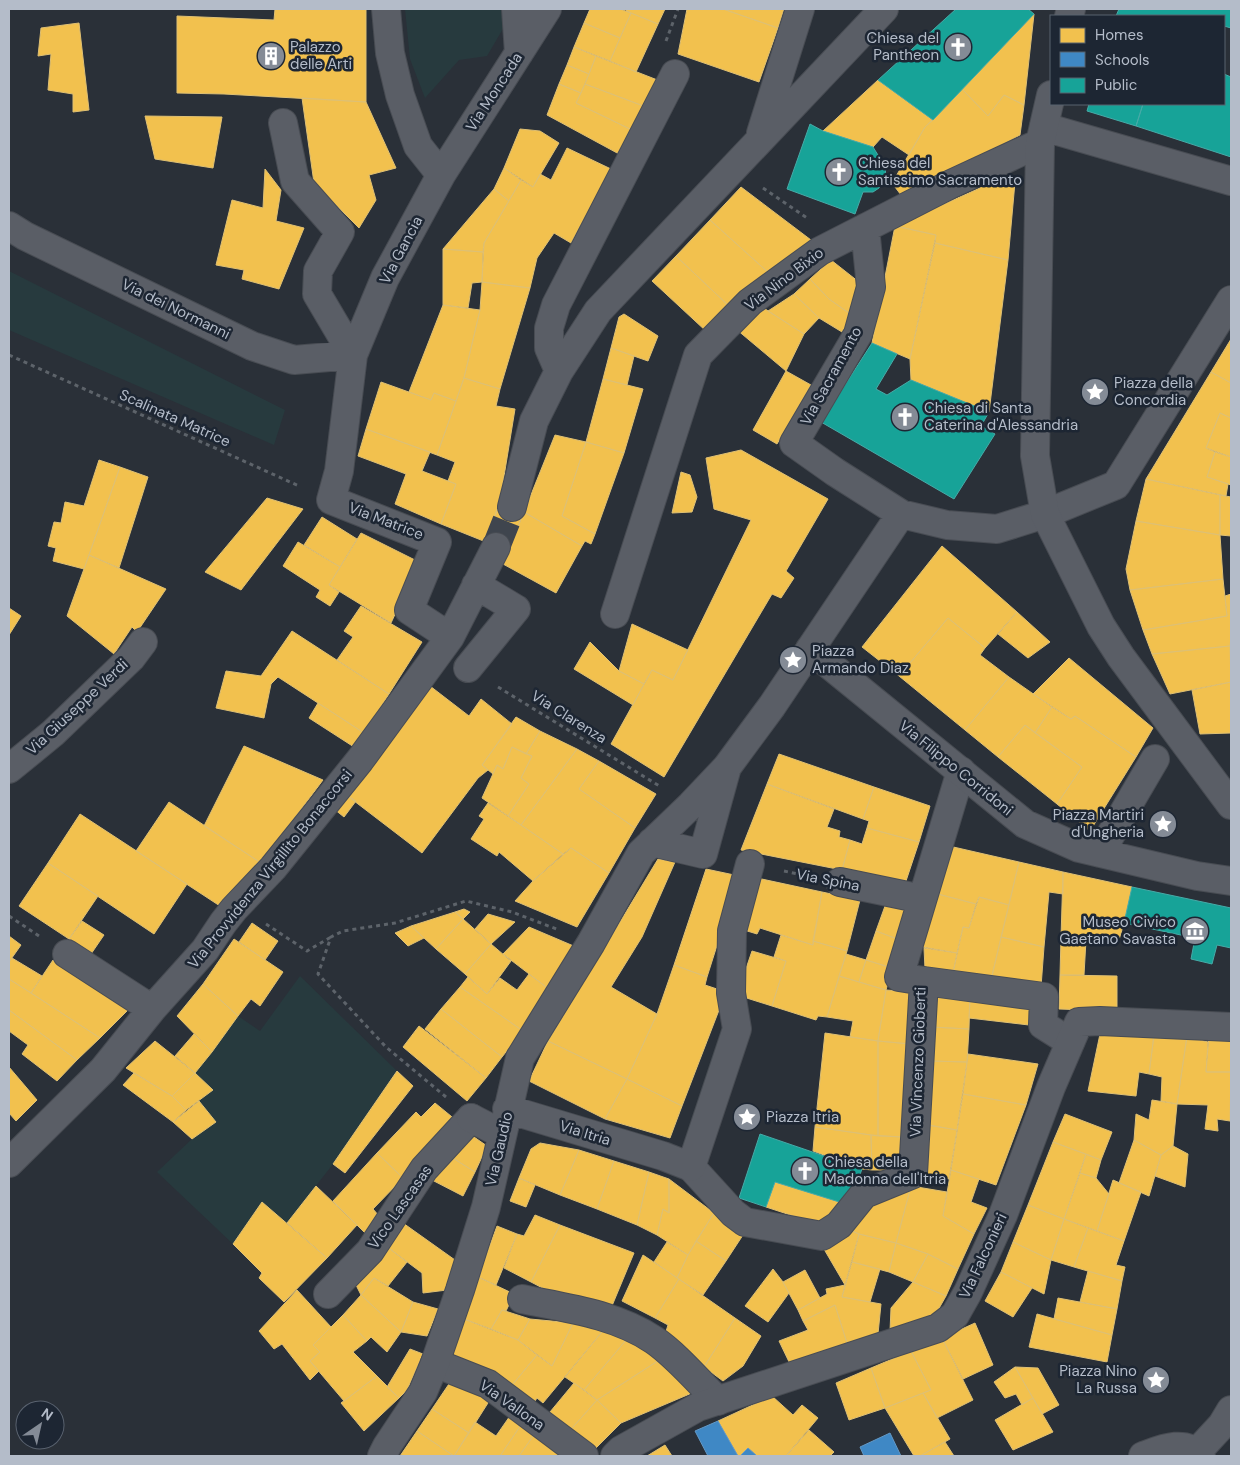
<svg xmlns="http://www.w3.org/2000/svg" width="1240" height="1465" viewBox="0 0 1240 1465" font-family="'DM Sans',sans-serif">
<rect width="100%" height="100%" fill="#2a3038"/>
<path fill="#273a3e" d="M405,9H502L504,27L487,56L459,60L425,98L410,59Z
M9,271L285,410L274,445L9,330Z
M300,976L397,1071L333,1164L287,1223L262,1202L233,1244L157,1172L192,1139L216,1122L199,1101L212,1090L195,1073L238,1016L260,1031Z"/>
<path fill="#f2c14e" stroke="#dfc073" d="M275,9H366V102L224,94L177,93V16L274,20Z
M590,9H620L631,13L620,38L584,23Z
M627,9H665L658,24L626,11Z
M687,9H723L778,28L759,82L678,54Z
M723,9H784L778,28Z
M631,13L658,24L636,72L610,61Z
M1034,14L1024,105L1004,95L988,116L962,89Z
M79,23L89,110L73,112V94L48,90L51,54L38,56L41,28Z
M584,23L620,38L610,61L574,47Z
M574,47L596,56L589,74L567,65Z
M596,56L660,81L646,107L585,84Z
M567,65L589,74L581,93L559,84Z
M878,80L933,120L925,127L909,155L882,137L873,147L823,131Z
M559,84L581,93L576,103L632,130L619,154L547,115Z
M585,84L646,107L632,130L576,103Z
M962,89L988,116L1004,95L1024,105L1020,135L904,199L892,183L925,127Z
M302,98L366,102L396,168L369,175L376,200L359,228L314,183Z
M145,116L222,117L213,168L155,159Z
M520,129L540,131L559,143L533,187L504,168Z
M567,148L611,169L571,243L554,233L537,258L530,288L482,282L484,243L521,180L533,187L540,174L551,180Z
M504,168L521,180L509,201L494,189Z
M265,169L281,190L276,221L304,228L279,289L242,279L244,270L216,265L232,200L263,208Z
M981,178L1015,182L1008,260L935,243L936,235L895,226L980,188Z
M741,187L811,240L771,275L710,220Z
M494,189L509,201L484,243L483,252L443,249Z
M710,220L771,275L732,309L676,256Z
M895,226L936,235L910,359L872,343Z
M935,243L1008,260L989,412L911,380L910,359Z
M443,249L483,252L482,282L472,283L468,308L443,305Z
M676,256L732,309L707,332L652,281Z
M831,260L864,286L853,316L829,299L810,279Z
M810,279L829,299L853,316L842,332L819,318L794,294Z
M482,282L530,288L500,389L464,378L480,310Z
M794,294L819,318L804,334L768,311Z
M443,305L480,310L464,378L456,401L434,393L431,400L409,392Z
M759,305L804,334L786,371L736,329Z
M624,314L658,336L648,361L611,348L619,317Z
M1231,339V383L1211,372Z
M611,348L634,356L627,385L603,379Z
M786,371L811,385L777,444L753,430Z
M1211,372L1231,383V418L1220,413L1206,448L1215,452L1207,477L1228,484L1226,496L1146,479Z
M464,378L500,389L496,406L515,409L500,501L486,542L441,524L456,484L448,481L455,462L437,455Z
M603,379L643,389L624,453L586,442Z
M381,382L431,400L434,393L456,401L437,455L366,429Z
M1220,413L1231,418V457L1206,448Z
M366,429L430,452L422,471L456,484L441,524L395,504L406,474L358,456Z
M555,435L586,442L562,516L595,534L591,544L585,541L582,546L524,512Z
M586,442L624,453L595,534L562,516Z
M741,450L828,499L786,571L794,578L781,598L772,594L664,777L611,744L652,670L673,680L751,520L714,509L706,458Z
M1215,452L1231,457V485L1207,477Z
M99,460L120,467L84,569L53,561L56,548L48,546L54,522L61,523L65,502L84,506Z
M120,467L148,477L119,568L89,555Z
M681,472L690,475L697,497L692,512L672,513Z
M1146,479L1220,495V535L1136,521Z
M1220,495L1231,497V536L1220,535Z
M267,498L303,509L241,590L205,572Z
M500,501L524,512L507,552L486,542Z
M524,512L582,546L556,593L503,564Z
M322,517L357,539L340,567L304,545Z
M1136,521L1220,535L1223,579L1130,590L1126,569Z
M361,533L419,562L391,623L329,585Z
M298,542L340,567L329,585L339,592L330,606L316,597L320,590L283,566Z
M942,546L1017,612L985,648L948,618L899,676L862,647Z
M89,555L166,589L137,632L132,627L114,654L67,616Z
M1223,579L1227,616L1143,630L1130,590Z
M1231,594V637L1230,646L1152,654L1143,630L1227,616L1225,596Z
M361,606L422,642L389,694L337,660L353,637L344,631Z
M9,608L21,616L9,635Z
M1017,612L1050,642L1028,658L998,634Z
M948,618L985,648L980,655L1009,677L965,730L899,676Z
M632,624L688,650L673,680L652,670L644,684L619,671Z
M292,631L389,694L364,733L278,677L271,684L264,718L216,708L226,671L261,676Z
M590,642L619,671L644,684L633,705L574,669Z
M1230,646L1231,682L1170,694L1152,654Z
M1069,658L1153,728L1136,757L1075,716L1071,719L1033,694Z
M1009,677L1052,707L1035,733L1025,725L998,757L965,730Z
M1231,682V733L1200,734L1192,690Z
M430,686L469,716L481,699L512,724L482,765L488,770L478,778L422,853L345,794Z
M318,703L364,733L354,747L309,718Z
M1052,707L1071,719L1075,716L1136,757L1090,831L1057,804L1082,767L1035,733Z
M516,717L540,731L526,754L512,747L503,769L497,765L493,774L482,765Z
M1025,725L1082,767L1057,804L998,757Z
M540,731L577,749L521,825L508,816L529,784L521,778L532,756L526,754Z
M244,746L323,780L261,863L204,826Z
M512,747L532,756L521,778L529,784L508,816L482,798L497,765L503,769Z
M577,749L599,761L579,789L635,828L609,873L571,848L563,854L521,825Z
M779,754L874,787L863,819L767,784Z
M599,761L656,794L635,828L579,789Z
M767,784L834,809L827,827L840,831L839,837L850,840L842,870L741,850Z
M874,787L930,806L919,842L867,828L869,821L863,819Z
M345,794L356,801L344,817L334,809Z
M169,802L261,863L220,906L136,851Z
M488,803L521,825L563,854L533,881L499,852L497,856L471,839L484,819L479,816Z
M80,814L187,884L154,934L48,863Z
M867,828L919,842L906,881L842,870L850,840L862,844Z
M949,846L1019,862L1009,905L979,897L976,904L934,893Z
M571,848L609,873L577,927L515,901L533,881Z
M658,859L675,862L642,937L611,987L657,1014L627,1079L548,1041Z
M1019,862L1063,872V894L1049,892L1044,947L1001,937Z
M48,863L98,896L69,939L19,906Z
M706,869L739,876L707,977L674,965Z
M1063,872L1132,887L1124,923L1118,943L1061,938Z
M757,878L822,892L813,945L760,928L757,934L744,930Z
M822,892L860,900L847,951L813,941Z
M934,893L976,904L969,928L963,927L957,953L917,946Z
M979,897L1009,905L991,980L953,973L963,927L969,928Z
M885,906L909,910L900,940L876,931Z
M464,909L470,912L463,919L455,912Z
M455,912L463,919L436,949L411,926Z
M488,914L515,922L491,944L475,929Z
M463,919L491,944L465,974L436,949Z
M82,921L104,935L91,954L69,939Z
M252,923L278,941L265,960L239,942Z
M411,926L424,938L408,946L395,933Z
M529,927L576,947L550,990L503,954Z
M876,931L900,940L892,968L866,960Z
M781,935L813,945V941L847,951L827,1017L818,1016L816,1020L772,1006L786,961L774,957Z
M9,936L21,945L9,962Z
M1001,937L1044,947L1041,987L991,980Z
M1061,938L1086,940L1084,975H1060Z
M234,939L283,972L260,1006L251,999L238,1016L203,984Z
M491,944L511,961L487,994L465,974Z
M924,948L957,953L953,973L925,969Z
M752,951L786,961L772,1006L737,995Z
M846,954L866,960L859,982L839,976Z
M12,958L42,976L31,993L9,979V962Z
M53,960L129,1009L100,1038L31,993Z
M866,960L892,968L886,990L859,982Z
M674,965L707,977L705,985L726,992L682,1106L627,1079L657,1014Z
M529,974L550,990L523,1031L460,987L468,977L487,994L500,978L517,990Z
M1060,975L1117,976V1011L1059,1009Z
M839,976L886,990L878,1041L850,1037L853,1021L827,1017Z
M9,979L31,993L100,1038L77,1060L9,1010Z
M203,984L238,1016L212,1052L177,1016Z
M460,987L523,1031L502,1057L441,1009Z
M886,990L917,992L910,1044L878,1041Z
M932,993L970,995L969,1029L931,1027Z
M970,995L1033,1001L1029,1025L969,1018Z
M441,1009L502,1057L486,1078L425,1029Z
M9,1010L77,1060L57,1081L22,1054L28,1045L9,1031Z
M419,1026L486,1078L467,1101L403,1047Z
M931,1027L969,1029L967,1062L930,1061Z
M825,1033L878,1041V1136L815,1127Z
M194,1034L212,1052L195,1073L175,1056Z
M1100,1034L1154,1035L1149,1074L1139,1072L1136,1096L1088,1091Z
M1154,1035L1187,1036L1177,1104L1161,1101L1162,1077L1149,1074Z
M1209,1035L1231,1038V1072H1206Z
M1187,1036H1201L1200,1040L1208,1042L1206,1072H1231L1230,1121L1217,1119L1218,1131L1205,1129L1208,1105L1177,1104Z
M155,1041L195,1073L172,1096L126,1068Z
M548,1041L627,1079L605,1119L529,1081Z
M878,1041L910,1044L903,1137L878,1136Z
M968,1054L1038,1064L1026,1105L963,1094Z
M930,1061L967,1062L957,1130L928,1125Z
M9,1067L37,1100L16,1121L9,1113Z
M397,1071L413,1086L345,1173L333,1164Z
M134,1073L172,1096L186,1110L173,1122L123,1085Z
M195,1073L213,1090L186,1110L172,1096Z
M627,1079L682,1106L670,1138L605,1119Z
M963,1094L1026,1105L996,1185L951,1170Z
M1152,1100L1177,1104L1173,1146L1161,1155L1134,1140L1136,1114L1149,1120Z
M199,1101L216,1122L192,1139L173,1122Z
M435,1103L457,1121L403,1178L377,1153L416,1112L421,1117Z
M1065,1114L1112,1132L1101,1160L1053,1142Z
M928,1125L957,1130L949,1179L926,1175Z
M815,1127L871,1135L872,1170L862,1169L813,1151Z
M464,1130L487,1146L475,1172L448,1155Z
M871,1135L903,1137V1170H872Z
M1134,1140L1161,1155L1149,1196L1119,1183Z
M1053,1142L1086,1154L1064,1219L1028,1205Z
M540,1143L579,1150L560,1195L519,1178L531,1149Z
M1173,1146L1188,1154L1185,1187L1155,1176L1161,1155Z
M579,1150L614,1161L597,1209L560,1195Z
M377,1153L403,1178L373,1209L385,1223L369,1237L333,1201Z
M1086,1154L1101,1160L1096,1178L1080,1173Z
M448,1155L475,1172L463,1196L432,1180Z
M614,1161L649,1172L637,1225L597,1209Z
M951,1170L979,1179L971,1202L987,1208L974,1234L943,1216Z
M649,1172L669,1179V1213L663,1209L657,1235L637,1225Z
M1080,1173L1096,1178L1109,1194L1097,1231L1064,1219Z
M519,1178L535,1185L526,1207L510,1201Z
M669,1179L714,1213L688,1255L657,1235L663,1209L669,1213Z
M1113,1180L1141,1192L1124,1241L1097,1231Z
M775,1182L849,1205L824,1226L766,1207Z
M316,1186L357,1225L327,1258L287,1223Z
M911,1186L896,1243L859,1234L847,1229L861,1208Z
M911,1186L947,1192L943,1216L974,1234L958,1269L928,1254L896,1243Z
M262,1202L327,1258L284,1302L259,1278L262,1273L233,1244Z
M1028,1205L1064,1219L1051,1260L1013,1242Z
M714,1213L743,1235L726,1261L696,1241Z
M535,1215L560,1225L531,1282L504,1268L517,1234L524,1236Z
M1064,1219L1088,1228L1074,1267L1051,1260Z
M403,1223L455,1260L447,1290L423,1293L422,1273L386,1246Z
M560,1225L634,1253L609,1313L575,1305L531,1282Z
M497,1226L517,1234L496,1285L478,1277Z
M1088,1228L1124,1241L1116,1265L1125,1267L1122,1281L1074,1267Z
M847,1229L859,1234L845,1285L821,1244Z
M859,1234L896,1243L889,1272L852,1262Z
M696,1241L726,1261L703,1295L677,1278L688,1255Z
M667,1242L688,1255L677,1278L654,1262Z
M1013,1242L1051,1260L1044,1294L1001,1272Z
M896,1243L928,1254L913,1282L889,1272Z
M386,1246L407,1262L388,1286L374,1278L361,1295L356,1285Z
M928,1254L958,1269L946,1296L913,1282Z
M643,1255L679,1279L655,1318L622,1301Z
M852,1262L880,1269L870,1302L842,1297Z
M773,1269L783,1282L789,1293L768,1322L745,1306Z
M805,1270L820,1298L798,1310L783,1282Z
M1088,1271L1122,1281L1117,1309L1080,1302Z
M1001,1272L1032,1288L1013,1317L985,1301Z
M478,1277L514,1294L506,1311L502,1310L491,1329L464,1319Z
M374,1278L413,1302L401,1332L361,1295Z
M679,1279L735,1318L704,1367L664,1338L668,1325L655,1318Z
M913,1282L946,1296L933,1319L890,1331L891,1308Z
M845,1285L842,1297L881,1304L878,1334L847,1343L835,1305L803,1321L798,1310L827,1294L826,1289Z
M297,1290L331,1327L313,1345L320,1352L310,1361L319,1371L310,1380L282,1344L274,1349L259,1331Z
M361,1295L401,1332L387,1352L371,1337L367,1341L343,1315Z
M1058,1298L1117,1309L1112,1335L1054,1319Z
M413,1302L438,1309L427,1336L401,1332Z
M835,1305L847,1343L791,1366L779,1341L808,1330L803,1321Z
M502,1310L530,1319L518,1340L491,1329Z
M1037,1314L1112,1335L1107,1362L1029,1347Z
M343,1315L367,1341L353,1352L377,1376L344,1401L310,1361L320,1352L313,1345Z
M735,1318L761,1336L743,1366L723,1381L704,1367Z
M464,1319L518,1340L537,1355L508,1390L449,1362Z
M530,1319L573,1323L552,1366L518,1340Z
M573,1323L606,1327L543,1403L537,1398L531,1407L508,1390L537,1355L552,1366Z
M975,1323L993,1365L963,1379L942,1338Z
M606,1327L632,1333L584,1390L565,1377Z
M632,1333L664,1357L597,1400L584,1390Z
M942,1338L973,1400L937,1418L923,1393L931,1390L911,1351Z
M410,1349L423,1354L407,1390L399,1398L387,1387Z
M911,1351L931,1390L885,1408L871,1368Z
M664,1357L692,1393L621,1423L597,1400Z
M1015,1367L1038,1368L1059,1405L1042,1414Z
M1015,1367L1033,1398L1022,1405L1016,1394L1005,1398L994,1382Z
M871,1368L885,1408L849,1420L836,1383Z
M377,1376L399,1398L364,1431L341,1403Z
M453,1378L493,1395L469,1433L432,1409Z
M574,1383L597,1400L565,1436L545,1418Z
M923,1393L950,1439L920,1456H914L885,1408Z
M772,1396L793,1415L802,1405L818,1418L786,1456H757L748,1448L740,1456H738L718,1421Z
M1033,1398L1053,1432L1013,1450L995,1420Z
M597,1400L621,1423L590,1454L565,1436Z
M432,1409L469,1433L454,1456L417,1431Z
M512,1413L523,1422L500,1456H454L475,1422L496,1436Z
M523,1422L536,1432L519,1456H500Z
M809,1430L834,1452L830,1456H786Z
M417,1431L454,1456H400Z
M536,1432L574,1456H519Z
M945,1442L954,1456H920Z
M665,1445L672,1456H647Z"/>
<path fill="#3f88c5" stroke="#6298c6" d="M718,1421L738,1456H708L695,1431Z
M890,1433L901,1456H864L860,1447Z
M748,1448L757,1456H740Z"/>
<path fill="#17a398" stroke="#46aaa7" d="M956,9H1028L1034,14L933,120L878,80Z
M1119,9H1231V28L1224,26V16H1116Z
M1224,74L1231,77V157L1136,126L1143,104H1224Z
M1089,104H1143L1136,126L1087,111Z
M810,124L823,131L873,147L886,168L885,175L879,188L873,192H863L855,214L787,189Z
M872,343L897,354L876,389L887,395L911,380L989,412L981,426L995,434L954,499L821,422Z
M1132,887L1231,908V948L1217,945L1212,964L1191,959L1195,938L1124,923Z
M760,1134L862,1169L849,1205L775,1182L766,1207L739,1198Z"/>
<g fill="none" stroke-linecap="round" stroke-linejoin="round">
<path stroke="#3f454e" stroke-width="28" stroke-dasharray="28 14" stroke-linecap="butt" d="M496,547L512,507"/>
<defs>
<path id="pedestrian" d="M9,769L53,733L131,658L143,642
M840,882L922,899
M924,981L1044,997L1043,1025L1070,1042
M691,1167L733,1213L745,1222L822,1236L839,1225L864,1194L913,1174L924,981L899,977L961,771
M328,1294L370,1251L424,1169L471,1118
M522,1299C566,1308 615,1314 654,1340C676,1355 698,1381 718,1401
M435,1363L488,1384L584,1456"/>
<path id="minor" d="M386,9L390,53L400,95L418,146L441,175L385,278L353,355L339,471L331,500L437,542L409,610L450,637
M516,9L519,53
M1044,127L1231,181
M761,133L800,9
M441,175L547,9
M9,226L25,236L252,346L294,360L353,355L317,294L318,271L340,232L295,181L283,123
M865,228L871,287L858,334L794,443L835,472L901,514L947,525L997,529L1045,514L1116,485L1231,300
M559,371L549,348V328L556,305L675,74
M512,507L534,421L559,371L598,311L884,9
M615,614L698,355L750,302L820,251L951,184L1040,143
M810,649L1025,824L1079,848L1197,876L1231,881
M468,668L516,609L476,585
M652,842L703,854L727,767L772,706L901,514
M1100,853L1155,759
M67,954L152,1009
M507,1109L663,1156L691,1167L737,1029L731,993L732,931L750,864
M471,1118L502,1134
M9,1163L103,1070L152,1009L205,950L223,923L234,909L273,868L360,760L450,637L496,547
M1197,1452L1222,1425L1231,1410
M382,1456L387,1446L423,1392L435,1363L460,1290L486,1207L520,1058L591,943L641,853L691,805L727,767
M615,1456L621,1450L698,1407L938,1328L955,1315L968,1292L1003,1215L1051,1087L1079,1022L1100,1021L1231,1027
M1143,1456C1162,1449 1184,1439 1201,1456"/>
<path id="tertiary" d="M1069,16L1071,9
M1051,95L1040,143L1035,456L1045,514L1101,626L1121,657L1231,805"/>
</defs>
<use href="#pedestrian" stroke="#484c53" stroke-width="30"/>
<use href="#minor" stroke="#484c53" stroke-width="30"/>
<use href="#tertiary" stroke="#484c53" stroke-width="30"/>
<path stroke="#5d636a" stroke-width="3" stroke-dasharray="4 4" stroke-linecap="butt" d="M666,41L678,9
M763,188L807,218
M9,355L299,486
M498,687L661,787
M784,871L807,876
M9,916L39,936
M266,924L307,951L331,937
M446,1097L386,1047L318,974L331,937L343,931L395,923L466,901L512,912L559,930"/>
<use href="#pedestrian" stroke="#5a5e66" stroke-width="28"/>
<use href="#minor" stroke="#5a5e66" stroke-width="28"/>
<use href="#tertiary" stroke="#5a5e66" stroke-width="28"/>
</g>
<defs>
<symbol id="church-disc" viewBox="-11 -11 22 22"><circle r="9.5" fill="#848b96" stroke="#1d2633"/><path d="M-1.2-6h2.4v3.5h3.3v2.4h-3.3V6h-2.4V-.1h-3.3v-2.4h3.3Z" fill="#fff"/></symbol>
<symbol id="building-disc" viewBox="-11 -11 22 22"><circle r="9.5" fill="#848b96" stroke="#1d2633"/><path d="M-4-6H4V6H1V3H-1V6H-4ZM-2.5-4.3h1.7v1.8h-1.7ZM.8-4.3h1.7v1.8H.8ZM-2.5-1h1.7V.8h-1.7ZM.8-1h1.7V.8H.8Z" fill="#fff"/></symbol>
<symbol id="sight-disc" viewBox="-11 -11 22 22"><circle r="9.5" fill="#848b96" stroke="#1d2633"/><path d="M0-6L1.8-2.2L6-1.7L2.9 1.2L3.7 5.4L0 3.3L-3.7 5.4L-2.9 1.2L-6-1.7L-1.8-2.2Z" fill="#fff"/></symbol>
<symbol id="museum-disc" viewBox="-11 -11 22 22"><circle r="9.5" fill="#848b96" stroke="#1d2633"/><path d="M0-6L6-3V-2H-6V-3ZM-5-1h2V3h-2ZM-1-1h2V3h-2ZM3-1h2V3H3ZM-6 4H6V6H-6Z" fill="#fff"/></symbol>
</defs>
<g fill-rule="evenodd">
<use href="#church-disc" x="942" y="31" width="32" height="32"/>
<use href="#building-disc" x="255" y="40" width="32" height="32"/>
<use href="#church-disc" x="823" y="156" width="32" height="32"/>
<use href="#sight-disc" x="1079" y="376" width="32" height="32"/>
<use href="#church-disc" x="889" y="401" width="32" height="32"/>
<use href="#sight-disc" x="777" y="644" width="32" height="32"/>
<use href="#sight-disc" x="1147" y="808" width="32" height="32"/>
<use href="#museum-disc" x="1179" y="915" width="32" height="32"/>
<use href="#sight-disc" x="731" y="1101" width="32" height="32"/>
<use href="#church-disc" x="789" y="1155" width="32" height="32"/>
<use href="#sight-disc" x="1140" y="1364" width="32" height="32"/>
</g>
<g text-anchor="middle" stroke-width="5" stroke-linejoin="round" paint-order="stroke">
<g font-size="15" fill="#b4bcc9" stroke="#1d2633" text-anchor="start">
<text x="939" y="43" text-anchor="end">Chiesa del<tspan x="939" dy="17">Pantheon</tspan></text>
<text x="290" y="52">Palazzo<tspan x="290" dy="17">delle Arti</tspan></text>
<text x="858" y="168">Chiesa del<tspan x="858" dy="17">Santissimo Sacramento</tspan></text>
<text x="1114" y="388">Piazza della<tspan x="1114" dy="17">Concordia</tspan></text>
<text x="924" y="413">Chiesa di Santa<tspan x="924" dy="17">Caterina d'Alessandria</tspan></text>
<text x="812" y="656">Piazza<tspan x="812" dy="17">Armando Diaz</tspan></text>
<text x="1144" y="820" text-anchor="end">Piazza Martiri<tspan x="1144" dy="17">d'Ungheria</tspan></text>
<text x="1176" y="927" text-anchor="end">Museo Civico<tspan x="1176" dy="17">Gaetano Savasta</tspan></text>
<text x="766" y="1122">Piazza Itria</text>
<text x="824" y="1167">Chiesa della<tspan x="824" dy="17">Madonna dell'Itria</tspan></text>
<text x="1137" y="1376" text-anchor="end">Piazza Nino<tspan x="1137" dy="17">La Russa</tspan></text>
</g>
<g font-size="15" fill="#b4bcc9" stroke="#1d2633">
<text transform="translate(494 92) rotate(-57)" y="5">Via Moncada</text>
<text transform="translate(401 250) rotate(-62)" y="5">Via Gancia</text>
<text transform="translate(784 279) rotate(-37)" y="5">Via Nino Bixio</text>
<text transform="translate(176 309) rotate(26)" y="5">Via dei Normanni</text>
<text transform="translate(831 376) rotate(-61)" y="5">Via Sacramento</text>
<text transform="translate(175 418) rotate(24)" y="5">Scalinata Matrice</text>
<text transform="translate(386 521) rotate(21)" y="5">Via Matrice</text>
<text transform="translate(77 707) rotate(-43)" y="5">Via Giuseppe Verdi</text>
<text transform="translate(569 717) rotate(32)" y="5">Via Clarenza</text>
<text transform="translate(956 768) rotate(39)" y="5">Via Filippo Corridoni</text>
<text transform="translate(270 869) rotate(-51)" y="5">Via Provvidenza Virgillito Bonaccorsi</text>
<text transform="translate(828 880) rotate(11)" y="5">Via Spina</text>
<text transform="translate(918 1062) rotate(-88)" y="5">Via Vincenzo Gioberti</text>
<text transform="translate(585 1133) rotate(17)" y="5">Via Itria</text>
<text transform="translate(499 1149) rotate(-77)" y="5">Via Gaudio</text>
<text transform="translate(400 1207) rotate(-55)" y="5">Vico Lascasas</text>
<text transform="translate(983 1256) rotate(-65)" y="5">Via Falconieri</text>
<text transform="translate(512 1405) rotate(35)" y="5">Via Vallona</text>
</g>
</g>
<rect width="1240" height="1465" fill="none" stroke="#b4bcc9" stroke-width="20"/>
<rect x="1050" y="15" width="175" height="90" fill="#1d2633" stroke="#59626f"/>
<rect x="1060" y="28" width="25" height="15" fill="#f2c14e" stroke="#59626f"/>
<text x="1095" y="40" font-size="15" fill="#b4bcc9">Homes</text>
<rect x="1060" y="52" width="25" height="15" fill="#3f88c5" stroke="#59626f"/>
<text x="1095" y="65" font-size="15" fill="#b4bcc9">Schools</text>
<rect x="1060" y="78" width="25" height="15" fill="#17a398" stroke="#59626f"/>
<text x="1095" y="90" font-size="15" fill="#b4bcc9">Public</text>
<g transform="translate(40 1425) rotate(34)"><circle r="24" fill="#1d2633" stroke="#59626f"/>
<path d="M0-4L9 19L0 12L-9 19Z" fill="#848b96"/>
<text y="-8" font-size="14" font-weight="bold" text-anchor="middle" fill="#b4bcc9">N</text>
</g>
</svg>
